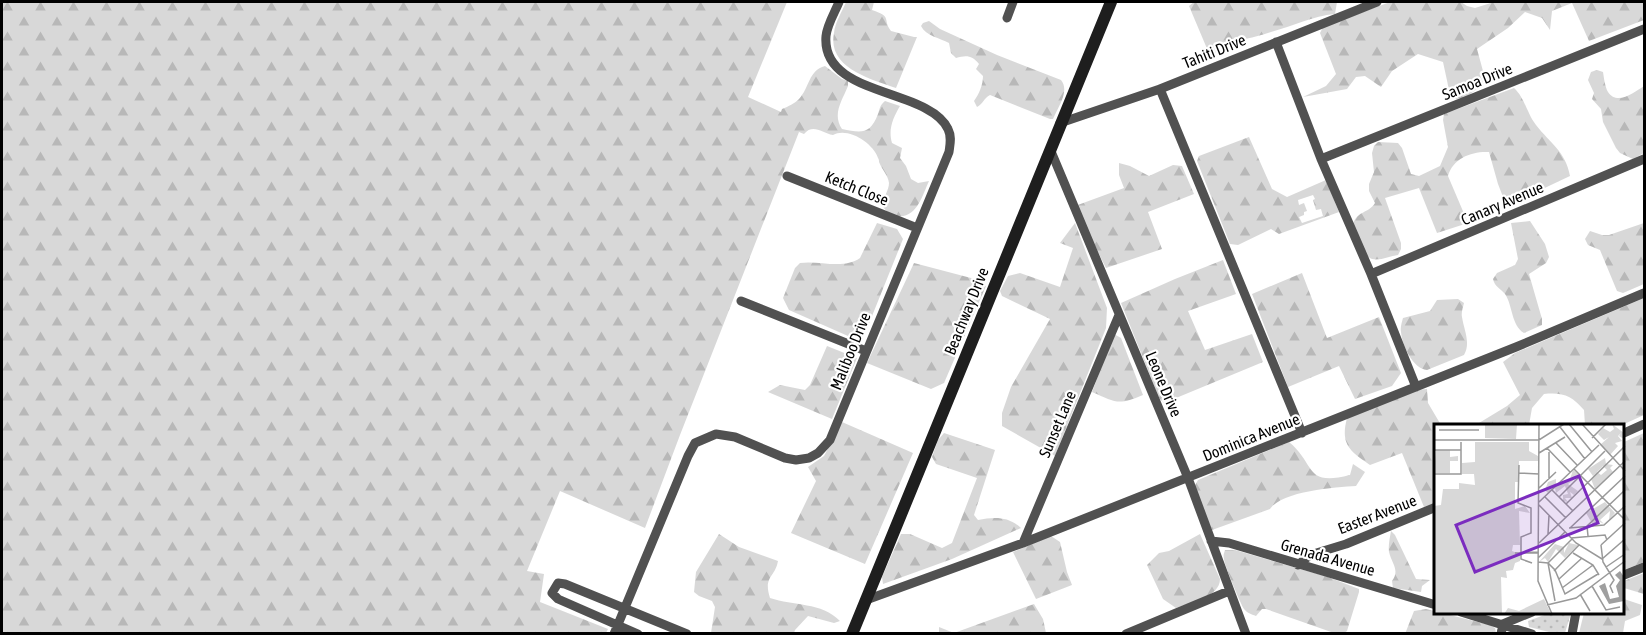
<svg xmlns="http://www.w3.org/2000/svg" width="1646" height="635" viewBox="0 0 1646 635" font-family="'Asap Condensed',sans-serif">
<defs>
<pattern id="forest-firs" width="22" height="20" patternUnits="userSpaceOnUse" patternTransform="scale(1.5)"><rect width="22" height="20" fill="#d8d8d8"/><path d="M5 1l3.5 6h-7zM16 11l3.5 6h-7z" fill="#b8b8b8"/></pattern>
<pattern id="park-dots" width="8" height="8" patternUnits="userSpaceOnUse" patternTransform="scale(1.5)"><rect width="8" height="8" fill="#d8d8d8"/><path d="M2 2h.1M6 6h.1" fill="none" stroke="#b8b8b8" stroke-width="1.8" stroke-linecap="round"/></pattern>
</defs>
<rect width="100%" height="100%" fill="#fff"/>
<path fill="url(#forest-firs)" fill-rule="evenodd" d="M2,2H787L748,97L781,112L782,109C789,106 794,104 799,99C810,87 808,71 825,66L842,79L848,81V86C842,101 832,114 842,129C861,133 870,135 878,114C880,108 880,105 885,101L900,106C893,118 888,129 892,143L902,148L900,158L906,166L911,179L918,183L929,181C922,196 916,222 893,215C889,213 885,211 883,206C882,199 889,191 889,183C888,175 882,170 879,162C879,161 879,159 878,158C873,143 848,127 833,135C822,133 813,123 804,134L799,132L680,435L645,528L560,491L527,571L544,574L540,602L608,629L606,633H2Z
M846,2H874L872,10C893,17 882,19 891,31L914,37H917L896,88C871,79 827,68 834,33C835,22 842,12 846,2Z
M1194,2H1337L1335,14C1313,16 1293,26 1271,32C1250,39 1232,40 1214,54L1208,51L1189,6Z
M1390,2H1461L1467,6L1475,8L1494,2L1520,3L1527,2H1644V20L1589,41L1572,3L1552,11L1550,30L1542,18L1525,12L1508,28L1477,49L1486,82L1465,98L1451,99L1443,62L1418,54L1392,71L1381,87L1365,76L1356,77L1347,89L1303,97L1326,86L1336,74L1320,33L1323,27Z
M929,21L940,29L997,55L1061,80C1070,91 1058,107 1053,119H1050L990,95C984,98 983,104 977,107L974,101C979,94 983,85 983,76L976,69L979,64C972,55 966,55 956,58L951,53L949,43C940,38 926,36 921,26L923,23Z
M1597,70L1603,72C1604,78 1605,87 1608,92C1617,106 1635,92 1644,86V153L1633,159L1620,153L1616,148L1603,122L1601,109L1592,99L1594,93L1588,80L1591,72Z
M1514,88C1525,98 1527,114 1536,125C1550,143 1566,152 1570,176L1511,204L1505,202L1498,184L1489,152C1472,151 1453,158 1448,176L1468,223L1437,233L1419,188L1385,198L1401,243V249L1398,255C1390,256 1380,261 1372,259C1363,256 1357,233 1353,224C1358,210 1368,214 1375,203L1369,191V184L1374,172L1372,153L1374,146L1378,142L1398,143L1402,148L1411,174L1419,176L1440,166L1448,147L1443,120L1444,114Z
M1249,137L1272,189L1287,197L1326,180L1339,212L1279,234L1271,229L1238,245L1230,244L1197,161L1199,156ZM1313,195L1315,199L1313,200L1316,210L1321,209L1323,216L1302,223L1299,217L1304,215V212L1307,211L1304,203L1299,205L1298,200Z
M1119,163L1130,166L1149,176L1173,165L1182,166L1194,194L1148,212L1162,249L1106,268L1075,206L1124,188L1119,175Z
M1530,221L1545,244L1549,257L1546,263L1529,274L1542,319V325L1524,333C1511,325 1513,306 1505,294C1500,288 1495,287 1493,279L1497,273L1515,265L1518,259L1511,223Z
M877,223L897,229L903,239L866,331L861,336H848L789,310L783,298L795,268L800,263C819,260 843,270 860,258Z
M1075,223L1107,308L1106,328L1055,456L1002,426V413L1011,387L1050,319L1002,296L1000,291L1008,276L1020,273L1060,287L1073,248L1060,243Z
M1644,223V284L1623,293L1617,291L1600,250L1588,245L1585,239L1590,231L1602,235H1609Z
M1223,260L1236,294L1188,311L1205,350L1252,334L1263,362L1164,403L1159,398L1121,303L1175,279Z
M914,263L971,278L986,286L944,383L931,389L867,363Z
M1302,273L1327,338L1379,317L1401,373L1392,386L1355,399L1339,366L1288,387L1252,294Z
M1644,298V415L1622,425H1585L1584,410C1572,396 1563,392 1544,394L1532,408L1529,425H1481L1479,423L1507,406L1520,395L1503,362L1515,353Z
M1458,299L1464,303C1463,307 1461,313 1462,317C1464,330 1471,343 1464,355L1427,370C1413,369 1402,345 1401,332C1400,327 1402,322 1403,318L1430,311L1437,300Z
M1114,334L1121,338L1143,395C1118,406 1115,402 1092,392Z
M827,346L857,358L832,419L768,392L780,385L805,390L810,385Z
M1427,389L1428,403L1441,425H1436V502L1424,507L1402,453L1370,465C1350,451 1340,445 1347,418L1415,390Z
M842,422L913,453L865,564L791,533L816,481L808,467L824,456Z
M944,433L995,450L974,515L978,520C994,517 1008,516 1021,528L952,559L883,584L882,577L901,534H910L942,548L952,543L977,478L936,464L932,457L938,440Z
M1644,433V562L1624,570V442Z
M1289,442C1316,464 1304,487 1350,475L1353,464L1365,472L1356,486C1336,487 1282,491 1270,509L1212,530L1194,487L1198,480Z
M1391,531L1395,535L1416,579L1430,580L1422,586L1421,592L1393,588L1392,581C1400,570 1392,564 1389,552C1388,546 1390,537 1391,531Z
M719,534L739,547L778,561C775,578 763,576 770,598C793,606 822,602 840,621L834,623L808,616L795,630L794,633H711L715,607L712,601L699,596L694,592L696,572Z
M1200,534L1220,579C1220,597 1191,602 1176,608L1163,599L1147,565L1159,553L1169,551Z
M1051,536L1060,542L1067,572L1072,585L1036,599L1013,552Z
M1225,550H1235L1328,577L1359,589V592L1347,631L1344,633H1334L1266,609H1262L1256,616C1251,614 1247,613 1244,609C1241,605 1224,564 1224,559C1223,554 1224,554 1225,550Z
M1644,573V594L1624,588V581Z
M1624,599L1642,605L1640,615L1625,621L1623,633H1579L1584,613L1624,612Z
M1034,604L1043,619L1046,633H939V627L954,633Z
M1426,609L1490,625L1495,628L1496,633L1405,634L1414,611Z"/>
<path fill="url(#park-dots)" d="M1550,613H1571L1565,633H1553L1529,627L1528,621Z"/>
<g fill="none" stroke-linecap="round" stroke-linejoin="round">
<path stroke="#515151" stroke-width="9" d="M1007,18L1013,2
M1276,42L1321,159L1371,274L1416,387
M1160,89L1302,433
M1060,123L1160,89L1377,2
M1050,149L1188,478L1246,634
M1321,159L1644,29
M787,176L917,228
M1371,274L1644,159
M741,301L866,351
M1624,433L1644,424
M1211,541L1229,543L1436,605
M1023,543L1119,315
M1298,565L1310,555L1346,544L1436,507
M1624,575L1644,567
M866,600L1023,543L1516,347L1644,293
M1461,612L1532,634
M614,634L688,456L695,443L716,434L735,437L785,458L796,460L809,458L818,453L830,440L949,152C950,144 952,137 948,129C929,88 821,97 826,36C827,25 835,12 839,2
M638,634L558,599L552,593L558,583L565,584L687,634
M1126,634L1229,591
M1501,634L1503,624L1532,612
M1572,634L1576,612"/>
<path stroke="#1e1e1e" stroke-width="12" d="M852,634L1111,2"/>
</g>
<g text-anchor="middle" stroke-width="4.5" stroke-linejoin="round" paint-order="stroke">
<g font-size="16" fill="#000" stroke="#fff">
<text transform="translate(1214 51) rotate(-22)" y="6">Tahiti Drive</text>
<text transform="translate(1477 81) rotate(-22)" y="6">Samoa Drive</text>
<text transform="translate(857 188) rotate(22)" y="6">Ketch Close</text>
<text transform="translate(1502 203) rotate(-23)" y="6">Canary Avenue</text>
<text transform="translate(966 311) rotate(-68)" y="6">Beachway Drive</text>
<text transform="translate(850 351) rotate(-68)" y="6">Maliboo Drive</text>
<text transform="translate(1164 384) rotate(67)" y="6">Leone Drive</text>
<text transform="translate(1057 424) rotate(-67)" y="6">Sunset Lane</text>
<text transform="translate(1251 437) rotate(-22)" y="6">Dominica Avenue</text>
<text transform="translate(1377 514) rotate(-21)" y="6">Easter Avenue</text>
<text transform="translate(1328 557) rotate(16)" y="6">Grenada Avenue</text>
</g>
</g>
<g transform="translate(1434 424)">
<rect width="190" height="190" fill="#fff"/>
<path d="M51,0H83L82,15L51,14ZM178,0L190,9V15L185,12L187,9L184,12L188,17L181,19L184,22L176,31L166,21L175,13L170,16L164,10L169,4L176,8L180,5ZM41,18H95V27L104,32V37H85V58H81V85L91,82L96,89L85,87L86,121H79L78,127L86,130V137L81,139L79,146L72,147L73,154L67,153L68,190H0V82L7,81L9,65H25V59L41,61L40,50H28V39L41,38ZM2,26H16V33L24,32V37H16V49H0ZM171,34L172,40L179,41L176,44L179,48L161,65L157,55L163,48L167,51L173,46L169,42L159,52L154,45ZM139,46L146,51L134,60L144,67L140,71L136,68L138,74H131L134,78L129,77V71L134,70L131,62L122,69L121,64L114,69L111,66L114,58L122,55V62L136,55ZM171,78L181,89L175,96L176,87L166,96L170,100L162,96V101H159L152,89ZM135,119L144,121L131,134L122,125L114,138L111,134L105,138L121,120L130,123V129ZM110,175L117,190H70L74,184L85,187Z" fill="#d8d8d8"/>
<path d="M186,147L190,153V177L175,180L165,162L171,159L176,175L185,173L182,162L186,156L181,151Z" fill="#9f9f9f"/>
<path fill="none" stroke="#999" stroke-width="1.5" d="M105,0L104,157L118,190M135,0L158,28M148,0L191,47M126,3L151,35M5,6H45M158,14L172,0M0,16H105L130,0M122,19L143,41M113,24L136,48M0,26H27M115,28V55M105,29L131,13M85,41L84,79L97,84V109L87,113V135L98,139M140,45L191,96M85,49L105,50M0,50H27V18M105,64L122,48M118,66L139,87M111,73L132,94M125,73L171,27M105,78L165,21M132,80L191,22M105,81L142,119L168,135L191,115M135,104L170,101L191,82M136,104L191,52M114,110L115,91M154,112L153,102L191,66M137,114L171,111L173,116M105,119L191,37M167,121L169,138L180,156L176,162L179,169M167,121L191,99M104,129H81L104,128M139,129L159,141L165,151M104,134L131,108M104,138L114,139L121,146L131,170L164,150M172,143L191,130M120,147L145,121M125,155L148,134M158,162L172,186L186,183M128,164L159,141M146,170L156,187M121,177L114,139L138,115M113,181L142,174L191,137"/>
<path fill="#7b2cbf" fill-opacity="0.15" stroke="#7b2cbf" stroke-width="3" d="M145,52L164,99L41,148L22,101Z"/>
<rect width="190" height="190" fill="none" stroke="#000" stroke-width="3"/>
</g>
<rect width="1646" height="635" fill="none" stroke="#000000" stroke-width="6"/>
</svg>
